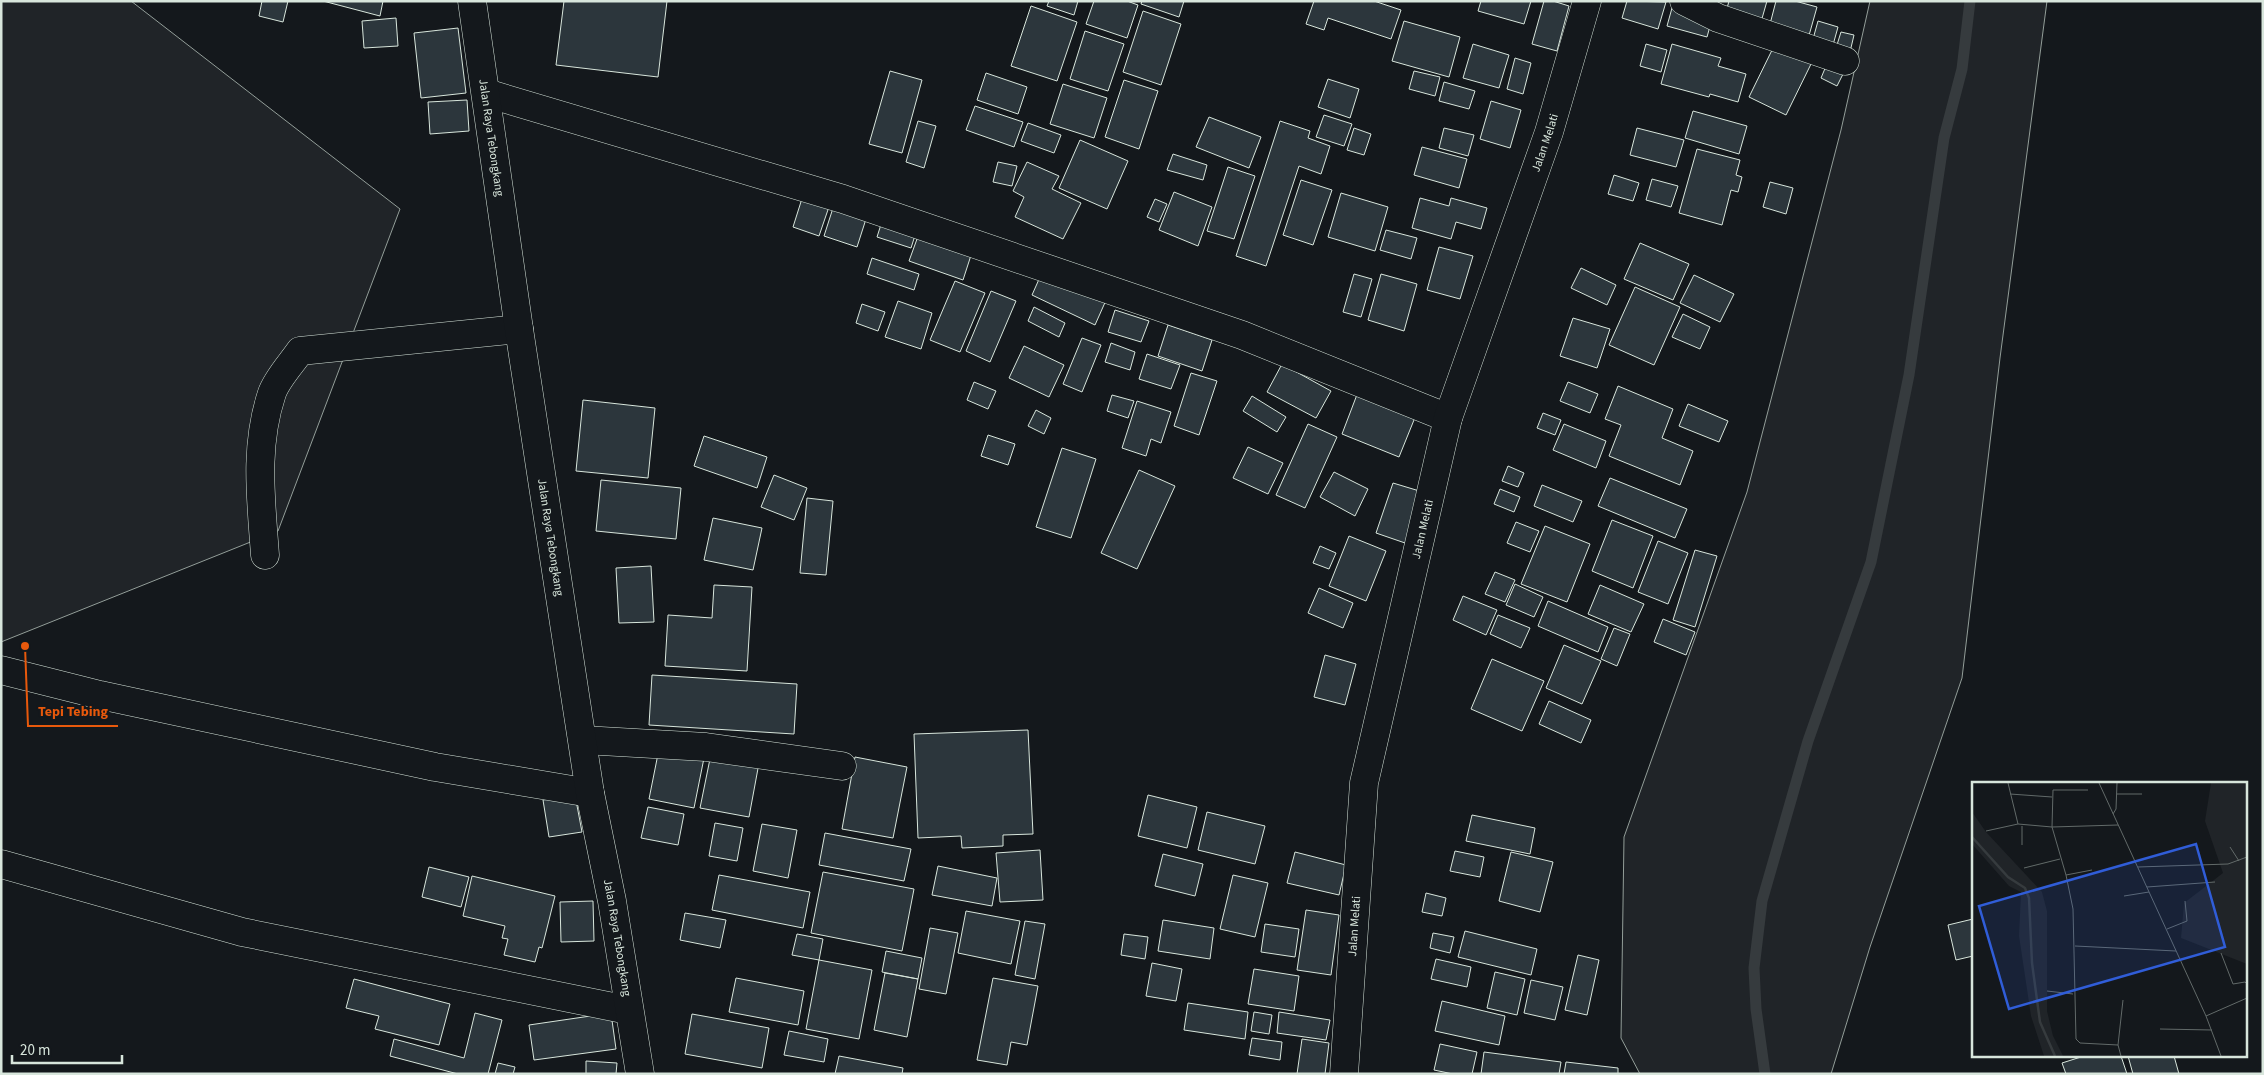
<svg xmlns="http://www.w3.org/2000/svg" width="2264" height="1075" viewBox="0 0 2264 1075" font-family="'Source Sans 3',sans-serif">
<rect width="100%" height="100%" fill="#14181c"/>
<path fill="#202428" stroke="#939e99" d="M1,1H131L400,209L278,531L1,642Z
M1870,1H2047L2000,358L1962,678L1870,947L1831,1074H1640L1621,1038L1624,837L1747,492L1841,130Z"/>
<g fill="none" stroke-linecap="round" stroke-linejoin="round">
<path stroke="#363b3e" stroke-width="11" d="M1765,1074L1756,1009L1754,968L1762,901L1808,741L1871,562L1909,375L1944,138L1962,69L1970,1"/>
</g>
<path fill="#2c363c" stroke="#d8e6dc" d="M262,1H288L283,22L259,16Z
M323,1H383L380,16Z
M564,1H667L658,77L556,65Z
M1049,1H1078L1074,15L1047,6Z
M1094,1H1127L1138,5L1127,38L1086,24Z
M1142,1H1184L1179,17L1141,4Z
M1314,1H1374L1401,10L1391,39L1328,18L1324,30L1306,24Z
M1481,1H1531L1524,24L1478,11Z
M1544,1H1553L1569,6L1557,51L1532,44Z
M1627,1L1666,2L1658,29L1622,18Z
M1729,1H1767L1761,22L1726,12Z
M1776,1H1795L1817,7L1808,39L1769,28Z
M1031,6L1077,22L1057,81L1011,66Z
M1672,8L1712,19L1707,37L1667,26Z
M1143,11L1181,24L1161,85L1123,72Z
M396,18L398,46L364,48L362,21Z
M1404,21L1460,37L1449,77L1392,61Z
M1818,21L1838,27L1833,45L1813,39Z
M458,28L466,93L421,98L414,33Z
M1085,31L1124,44L1108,91L1070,79Z
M1841,32L1854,35L1850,52L1836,48Z
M1473,44L1509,55L1499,88L1463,78Z
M1646,44L1667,50L1661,72L1640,66Z
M1672,44L1721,58L1718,66L1746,74L1738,102L1710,94L1709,97L1661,84Z
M1775,44L1812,62L1786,115L1749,97Z
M1515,58L1531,63L1523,94L1507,89Z
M1829,59L1846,68L1837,86L1821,78Z
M890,71L922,80L902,153L869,144Z
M1414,71L1440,77L1435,96L1409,89Z
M986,73L1027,87L1018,114L977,100Z
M1328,79L1359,89L1350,118L1318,107Z
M1124,80L1158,91L1139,149L1105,137Z
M1444,82L1475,91L1469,109L1439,101Z
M1063,84L1107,98L1094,138L1050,124Z
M467,100L469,131L430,134L428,102Z
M1491,101L1521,110L1510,148L1480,139Z
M975,106L1023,122L1014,147L966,130Z
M1693,111L1747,126L1739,154L1685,138Z
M1324,115L1352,124L1344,146L1316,137Z
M1209,117L1261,137L1249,168L1196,147Z
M918,121L936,126L924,168L906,162Z
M1280,121L1310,131L1308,138L1330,146L1321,174L1299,166L1266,266L1236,256Z
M1028,123L1061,135L1054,153L1021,141Z
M1354,128L1371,134L1364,155L1347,150Z
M1444,128L1474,135L1468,156L1439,148Z
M1637,128L1684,140L1676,167L1630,155Z
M1080,140L1128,161L1107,209L1059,188Z
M1422,147L1467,159L1459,188L1414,175Z
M1697,149L1740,160L1736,175L1742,177L1738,192L1731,190L1722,225L1679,213Z
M1173,154L1207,165L1203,180L1167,170Z
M998,162L1017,166L1012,186L993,182Z
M1027,162L1059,176L1052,189L1081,203L1063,239L1015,217L1024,197L1013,191Z
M1228,167L1255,176L1234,239L1207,231Z
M1614,175L1639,183L1633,201L1608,194Z
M1652,179L1678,186L1671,207L1646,200Z
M1301,180L1332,190L1313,245L1283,235Z
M1770,182L1793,188L1786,214L1763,207Z
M805,189L832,198L819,236L793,227Z
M1174,192L1212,207L1198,246L1159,230Z
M1341,193L1388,207L1375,251L1328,237Z
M1420,198L1449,206L1451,198L1487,208L1481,229L1456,222L1451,239L1412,228Z
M1155,199L1167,204L1159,222L1147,217Z
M833,208L866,219L857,247L824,236Z
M884,215L918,226L911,248L877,237Z
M921,228L974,246L963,280L909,261Z
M1386,230L1417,238L1411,259L1380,250Z
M1640,243L1689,264L1673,300L1624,279Z
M1439,247L1473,256L1460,299L1427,290Z
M872,258L919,274L914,290L867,274Z
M1044,268L1107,298L1095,325L1032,295Z
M1581,268L1616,285L1607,305L1571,288Z
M1354,274L1372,279L1361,317L1343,312Z
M1381,274L1417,284L1404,331L1368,320Z
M1694,275L1734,294L1720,322L1680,303Z
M955,281L985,293L960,352L930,340Z
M1635,287L1680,307L1654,365L1609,345Z
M991,291L1016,301L990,362L966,351Z
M898,301L932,313L921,349L885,337Z
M862,304L885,312L878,331L856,323Z
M1034,307L1065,323L1059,337L1028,321Z
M1115,310L1149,321L1141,342L1108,332Z
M1683,314L1710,327L1700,349L1672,337Z
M1573,318L1610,329L1597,368L1560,356Z
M1168,325L1212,340L1202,371L1158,356Z
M1082,338L1101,345L1082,392L1063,384Z
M1111,343L1135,352L1130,370L1105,362Z
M1024,346L1064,365L1049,397L1009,378Z
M1147,354L1180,365L1171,389L1139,379Z
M1282,364L1331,391L1316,418L1267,392Z
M1191,373L1217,381L1199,435L1174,426Z
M974,382L996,391L988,409L967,400Z
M1568,382L1598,394L1590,413L1560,401Z
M1618,386L1673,409L1662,438L1693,451L1680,485L1609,456L1621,425L1605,419Z
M1358,392L1416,415L1399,457L1342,434Z
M1112,395L1134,401L1128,418L1107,411Z
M1252,396L1286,417L1277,432L1243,411Z
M583,400L655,408L648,478L576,471Z
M1137,401L1171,412L1161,443L1151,439L1146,456L1122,448Z
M1688,404L1728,421L1719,442L1679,426Z
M1036,410L1051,418L1044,434L1028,426Z
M1543,413L1561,420L1555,435L1537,428Z
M1308,424L1337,437L1305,508L1276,495Z
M1564,424L1606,441L1596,468L1553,450Z
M988,435L1015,444L1008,465L981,456Z
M704,436L767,457L757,488L694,466Z
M1248,447L1283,463L1268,494L1233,478Z
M1062,448L1096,459L1071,538L1036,527Z
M1508,466L1524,473L1518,487L1502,481Z
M1139,470L1175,486L1137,569L1101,553Z
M1334,472L1368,489L1355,516L1320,497Z
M774,475L807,488L794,520L761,507Z
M1610,478L1687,509L1675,538L1598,506Z
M601,480L681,488L676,539L596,531Z
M1393,483L1426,493L1408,544L1376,533Z
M1542,485L1582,501L1573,522L1534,506Z
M1500,489L1520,497L1514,512L1494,504Z
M807,498L833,501L826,575L800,573Z
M713,518L762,528L753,570L704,560Z
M1612,520L1653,536L1633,588L1592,571Z
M1516,522L1539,531L1530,552L1507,543Z
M1545,526L1590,544L1567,602L1521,584Z
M1349,536L1386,551L1366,601L1329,586Z
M1658,541L1688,553L1668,604L1638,592Z
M1320,546L1336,553L1329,569L1313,563Z
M1695,550L1717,556L1695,627L1673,620Z
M651,566L654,622L619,623L616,568Z
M1495,572L1515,580L1505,602L1485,594Z
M1515,584L1543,597L1534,617L1506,605Z
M714,585L752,587L747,671L665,666L668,615L712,618Z
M1600,585L1644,604L1631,632L1588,614Z
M1319,588L1353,603L1343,628L1308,613Z
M1463,596L1497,610L1486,635L1453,620Z
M1548,601L1608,627L1598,652L1538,626Z
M1498,615L1530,628L1521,648L1490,634Z
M1663,619L1695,632L1686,655L1654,642Z
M1614,628L1630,634L1617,666L1601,659Z
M1564,645L1601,661L1582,704L1546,688Z
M1325,655L1356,664L1345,705L1314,697Z
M1492,659L1544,681L1522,731L1471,709Z
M652,675L797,684L794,734L649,725Z
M1549,701L1591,720L1581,743L1539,724Z
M1028,730L1033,834L1003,835V846L962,848L961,836L918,838L914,734Z
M659,749L704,758L694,808L649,799Z
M711,754L759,763L749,817L700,808Z
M855,757L907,767L893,838L842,829Z
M575,795L582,832L549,837L543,800Z
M1148,795L1197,807L1187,848L1138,836Z
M648,807L684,814L678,845L641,838Z
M1207,812L1265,826L1255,864L1198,850Z
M1472,815L1535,828L1530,854L1466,841Z
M715,823L743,828L737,861L709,856Z
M762,824L797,830L788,878L753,871Z
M825,833L911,849L904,881L819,865Z
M1040,850L1043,900L1000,902L996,853Z
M1455,851L1484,857L1480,877L1450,871Z
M1295,852L1346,865L1339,895L1287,883Z
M1511,852L1553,862L1540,912L1499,901Z
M1163,854L1203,864L1195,896L1155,886Z
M938,866L997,878L992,906L932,895Z
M429,867L469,877L461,907L422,897Z
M823,872L914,889L902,951L811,933Z
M719,875L810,892L803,928L712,910Z
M1233,875L1268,883L1255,937L1220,929Z
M472,876L555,896L542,948L539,947L535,962L504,955L508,939L502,938L505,926L463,916Z
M1426,893L1446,898L1442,916L1422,912Z
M593,901L594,941L561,942L560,902Z
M1306,910L1339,915L1331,975L1297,970Z
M966,911L1020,921L1011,964L958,953Z
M685,913L726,920L720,948L680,940Z
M1973,919V956L1956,960L1948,925Z
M1163,920L1214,928L1210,959L1158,951Z
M1025,921L1045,924L1035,979L1015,975Z
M1265,924L1299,929L1295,957L1261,952Z
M930,928L958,933L946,994L919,989Z
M1465,931L1537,949L1531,975L1458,957Z
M1433,933L1454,937L1450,953L1430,948Z
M797,934L823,939L819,960L792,955Z
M1124,934L1148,937L1145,959L1121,955Z
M886,951L922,958L918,979L882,972Z
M1578,955L1599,960L1587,1015L1565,1010Z
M1436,959L1471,967L1467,987L1431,979Z
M819,960L872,970L859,1039L806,1029Z
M1152,963L1182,969L1176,1001L1146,996Z
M1254,969L1299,976L1294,1011L1248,1004Z
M1495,972L1525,979L1517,1015L1487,1008Z
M885,973L918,979L907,1037L874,1030Z
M736,978L804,991L798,1025L729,1012Z
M993,978L1038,986L1027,1045L1011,1042L1007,1065L977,1060Z
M354,979L450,1004L439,1045L375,1029L379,1016L346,1008Z
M1531,980L1563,987L1555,1020L1524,1013Z
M1442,1001L1505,1016L1499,1045L1435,1031Z
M1188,1003L1248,1012L1245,1039L1184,1030Z
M1254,1012L1272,1015L1269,1034L1251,1031Z
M1279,1012L1330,1020L1326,1040L1277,1033Z
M475,1013L502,1020L488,1074H458L390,1056L394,1039L464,1058Z
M611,1013L616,1049L534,1060L529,1025Z
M692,1014L769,1028L762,1068L685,1054Z
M789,1031L828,1039L824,1062L784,1055Z
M1252,1038L1282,1042L1280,1060L1249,1055Z
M1302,1039L1329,1043L1325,1074H1297Z
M1440,1044L1477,1052L1472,1074H1453L1434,1070Z
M1484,1052L1561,1062L1559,1074H1481Z
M839,1056L903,1068L902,1074H835Z
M2084,1056H2121L2127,1074H2066L2062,1063Z
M2128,1056H2174L2179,1074H2133Z
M586,1061L617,1063L616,1074H586Z
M1566,1062L1618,1068V1074H1564Z
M498,1063L515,1067L513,1074H495Z"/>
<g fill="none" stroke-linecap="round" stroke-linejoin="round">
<defs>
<g id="minor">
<path d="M1684,1L1718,18L1845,61"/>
<path d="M486,93L843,199L1242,335L1448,418"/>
<path d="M265,555C261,499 254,447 272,393C277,379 291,364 300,351L519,329"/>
<path d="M1,670L100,695L435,767L590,793"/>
<path d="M583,740L706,747L842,766"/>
<path d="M1,864L242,932L628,1010"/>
<path id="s1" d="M1344,1074L1364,783L1448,418L1549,132L1587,1"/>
</g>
<g id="major">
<path id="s2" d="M472,1L519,329L590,793L612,901L640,1074"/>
</g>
</defs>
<use href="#minor" stroke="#d8e6dc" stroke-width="29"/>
<use href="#major" stroke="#d8e6dc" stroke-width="29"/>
<use href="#minor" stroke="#14181c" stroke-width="28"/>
<use href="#major" stroke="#14181c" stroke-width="28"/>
</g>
<g text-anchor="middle" stroke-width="4" stroke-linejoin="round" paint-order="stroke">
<g font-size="12" fill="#d8e6dc" stroke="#14181c">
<text dy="4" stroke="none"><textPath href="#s2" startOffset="138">Jalan Raya Tebongkang</textPath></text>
<text dy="4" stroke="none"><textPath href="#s1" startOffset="958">Jalan Melati</textPath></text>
<text dy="4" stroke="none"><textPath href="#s1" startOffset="552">Jalan Melati</textPath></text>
<text dy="4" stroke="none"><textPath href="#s2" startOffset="542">Jalan Raya Tebongkang</textPath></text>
<text dy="4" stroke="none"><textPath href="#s1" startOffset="148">Jalan Melati</textPath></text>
<text dy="4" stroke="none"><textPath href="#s2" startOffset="948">Jalan Raya Tebongkang</textPath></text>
</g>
</g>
<g transform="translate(1972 782)">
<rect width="275" height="275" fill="#14181c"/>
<path d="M239,1H275V182L209,156L212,121L251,91L233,39ZM0,30L14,50L70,110L75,129V229L81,254L91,274H72L59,234L47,154L49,110L37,104L0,62Z" fill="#202428"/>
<path fill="none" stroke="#363b3e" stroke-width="2.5" d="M0,55L36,95L53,106L57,116L60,181L68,240L83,274"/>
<path fill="none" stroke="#626a69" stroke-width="1" d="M36,1L46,42L80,45L94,93L101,127L104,257L108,261L146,263L149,274M127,1L234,234L249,274M116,8H81L80,45L146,43M38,12L80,15M145,12H170M141,32L144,27L145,1M50,44V63M14,49L46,42M258,65L267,79M166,85L256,82L275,75M52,86L88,77M94,93L120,88M175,105L243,100M152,114L177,110M195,147L215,139L213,119M103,164L204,169M249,171L261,202L273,200L275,202M75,209L101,212M234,234L275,216M188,247L240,248M146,263L151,218"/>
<path fill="#305dd8" fill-opacity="0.15" stroke="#305dd8" stroke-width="2.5" d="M224,62L253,165L37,227L7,124Z"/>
<rect width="275" height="275" fill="none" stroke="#d8e6dc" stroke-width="2.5"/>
</g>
<path fill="none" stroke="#e8590c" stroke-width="2" d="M25 646L28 726H118"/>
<circle fill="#e8590c" stroke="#14181c" stroke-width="2" cx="25" cy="646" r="5"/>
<g font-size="14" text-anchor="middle" font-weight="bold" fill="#e8590c" stroke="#14181c" stroke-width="4" stroke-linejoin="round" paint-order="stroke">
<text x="73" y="716">Tepi Tebing</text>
</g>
<rect width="2264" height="1075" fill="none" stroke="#d8e6dc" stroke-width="5"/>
<path d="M12 1055v8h110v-8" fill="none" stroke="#d8e6dc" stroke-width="2.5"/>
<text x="20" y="1055" font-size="15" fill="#d8e6dc" stroke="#14181c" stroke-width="4" paint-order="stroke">20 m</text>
</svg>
